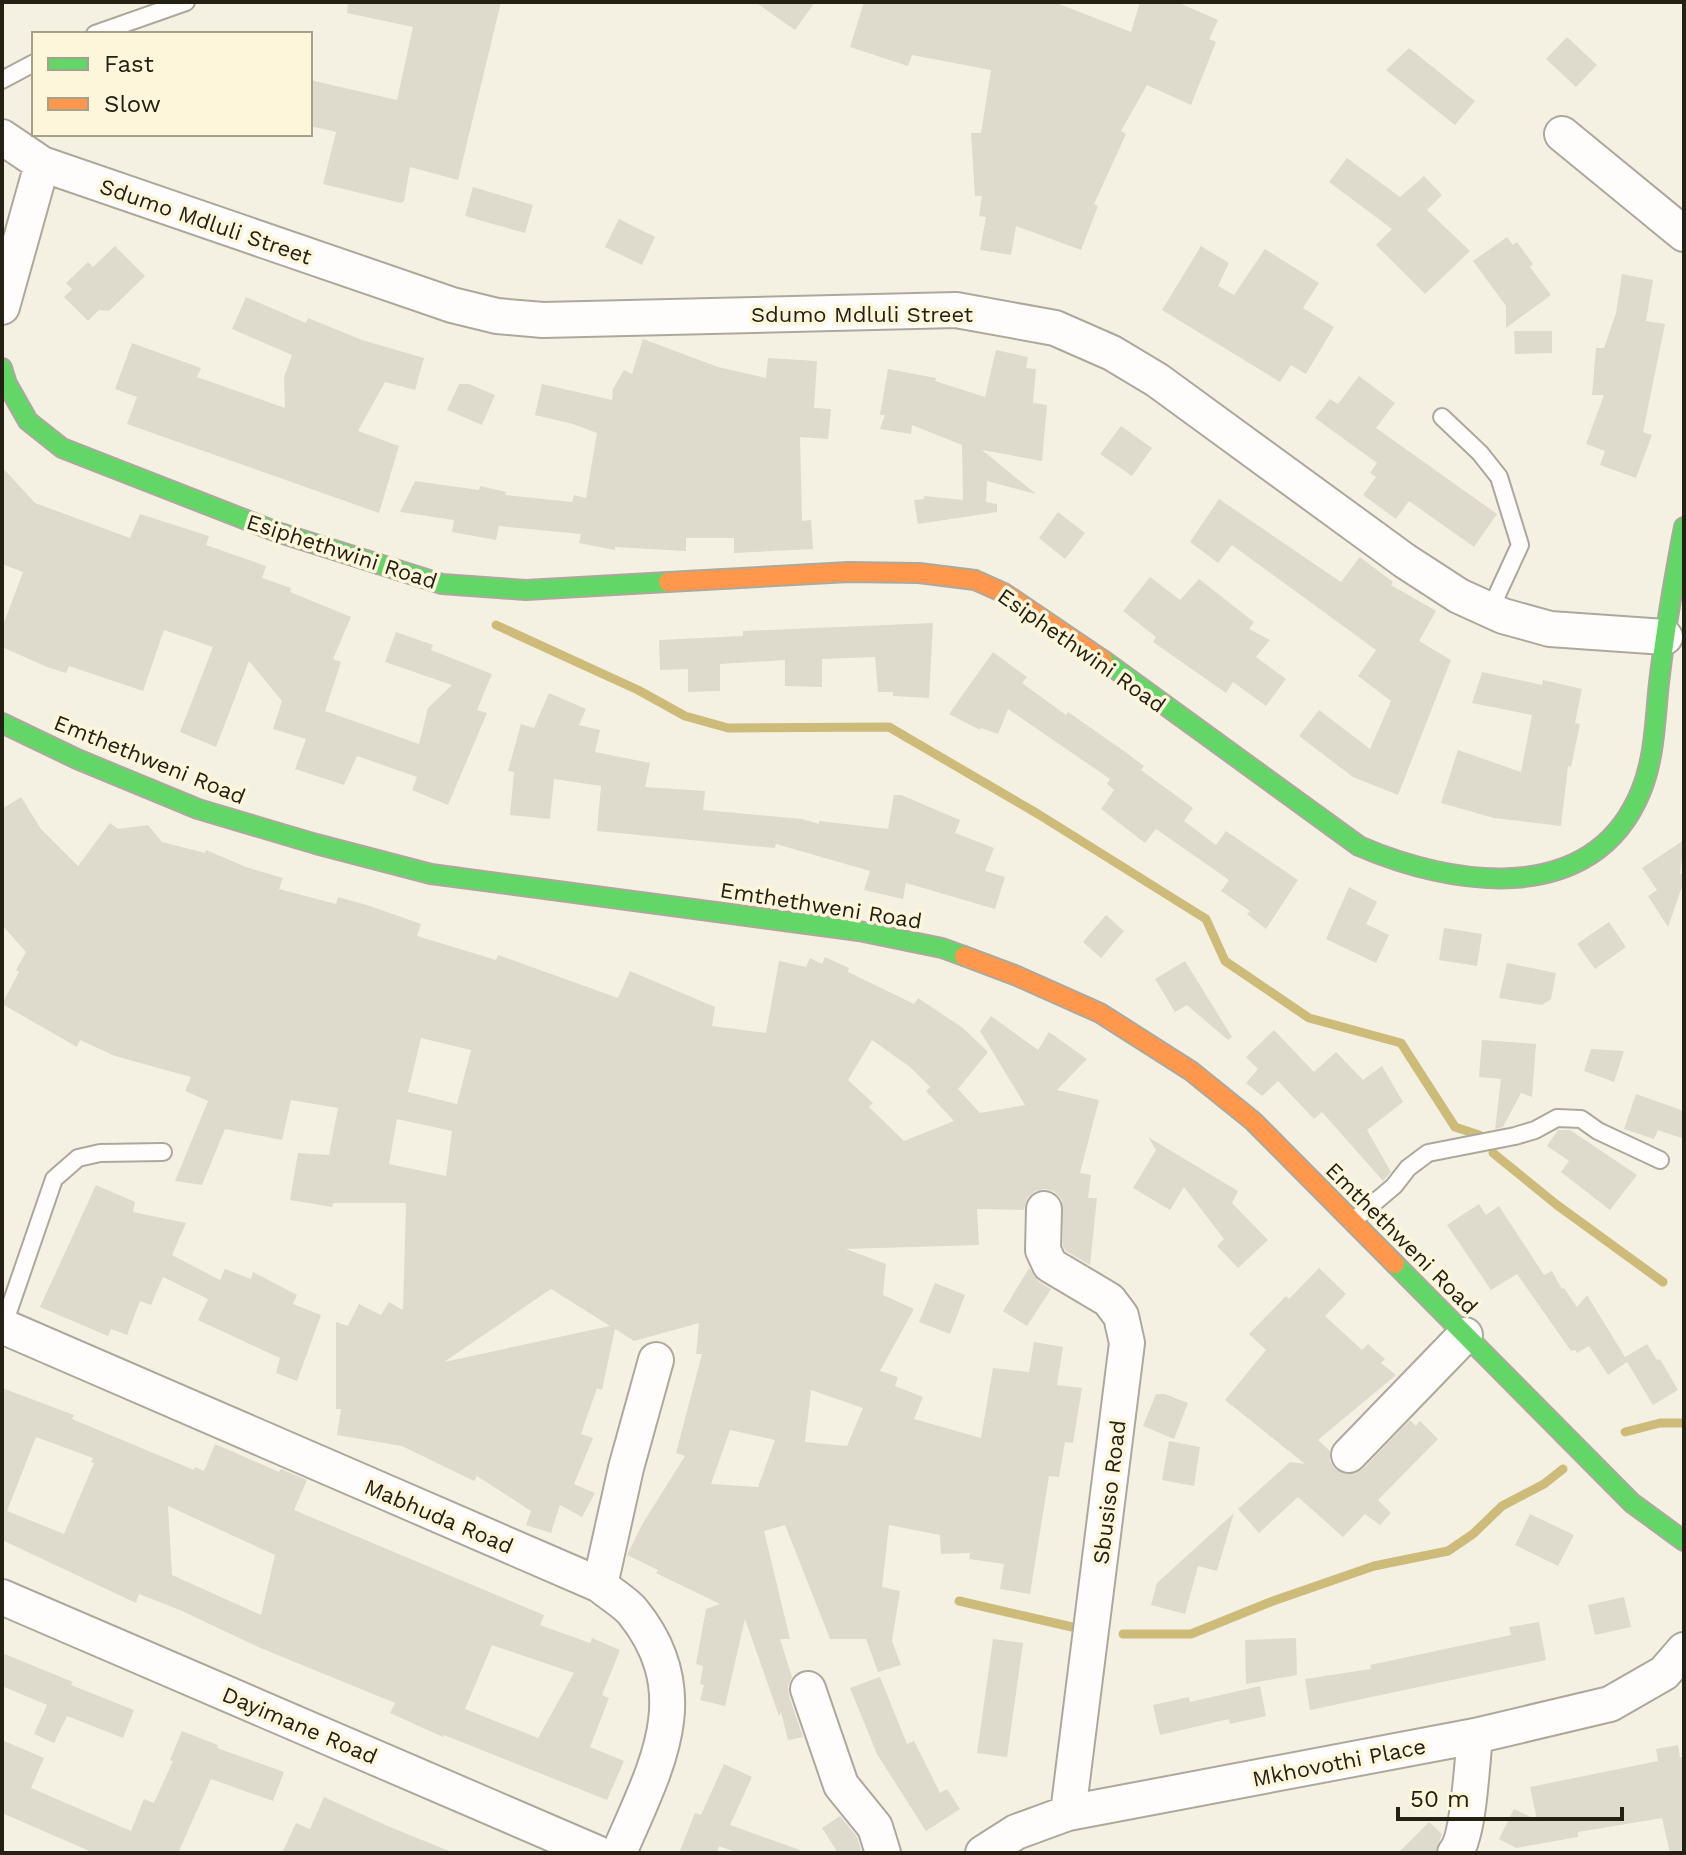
<svg xmlns="http://www.w3.org/2000/svg" width="1686" height="1855" viewBox="0 0 1686 1855" font-family="'Work Sans',sans-serif">
<rect width="100%" height="100%" fill="#f5f1e2"/>
<g fill="none" stroke-linecap="round" stroke-linejoin="round">
<path stroke="#cdbb79" stroke-width="9" d="M496,625L638,690L685,716L728,728L889,727L1038,814L1206,919L1225,961L1309,1018L1401,1043L1455,1127L1479,1135
M1493,1153L1557,1205L1663,1282
M1625,1432L1660,1423H1684
M959,1601L1072,1627
M1123,1634H1191L1273,1601L1374,1566L1448,1551L1473,1534L1502,1506L1544,1484L1563,1469"/>
</g>
<path fill="#dedacc" fill-rule="evenodd" d="M348,2H501L458,180L410,167L404,201L401,203L323,184L336,132L310,126V80L397,100L413,27L347,13Z
M755,2H815L795,30Z
M864,2H1054L1131,32L1140,2H1177L1218,20L1209,39L1216,42L1191,105L1147,85L1121,131L1126,134L1094,204L1098,206L1081,250L1016,226L1011,255L980,250L986,217L979,216L982,196H975L971,133H981L991,70L912,55L908,66L850,47Z
M1567,37L1597,65L1576,87L1546,59Z
M1409,48L1475,101L1455,125L1386,70Z
M1347,158L1400,197L1424,176L1442,195L1427,210L1470,251L1425,294L1376,245L1392,229L1329,182Z
M473,187L533,205L525,233L465,216Z
M619,219L655,237L642,265L605,247Z
M1507,237L1513,245L1517,242L1533,264L1530,267L1551,295L1506,328V306L1473,261Z
M115,246L145,276L109,311L99,310L88,321L64,297L72,289L66,283L88,262L93,267Z
M1201,246L1229,263L1218,286L1234,295L1265,249L1319,283L1303,308L1334,327L1306,374L1291,365L1280,382L1162,310Z
M1622,274L1653,280L1646,321L1665,324L1643,432L1652,435L1636,478L1600,465L1605,451L1586,444L1604,395H1592L1596,348H1604L1616,313Z
M246,297L306,323L308,318L362,340L424,358L415,390L385,382L358,431L399,446L379,513L127,424L137,397L115,389L132,343L201,368L197,377L285,408L284,377L292,355L232,329Z
M1514,331H1552V353L1515,354Z
M643,339L718,367L766,378L768,358L817,361L814,408L831,409L828,439L800,437L802,521L811,520L813,549L734,553V538H686V551L615,547V550L579,543L581,534L499,526L496,540L452,532L454,520L400,512L415,481L479,490L480,486L506,492L505,495L572,502L574,495L586,498L597,433L573,424L535,415L542,384L612,400L613,389L624,370L632,374Z
M996,350L1028,357L1026,368L1036,369L1033,403L1047,405L1042,461L982,450L1036,494L987,481L986,502L997,504V512L918,524L914,500L924,499V496L963,500L962,445L912,425L911,434L880,429L885,415H880L888,369L936,378L935,381L985,397Z
M1359,376L1395,403L1376,428L1497,514L1474,547L1409,501L1396,519L1363,495L1376,477L1370,473L1377,463L1315,418L1330,399L1338,404Z
M459,384H469L495,395L482,425L447,410Z
M1121,426L1152,448L1132,476L1100,454Z
M2,467L35,503L130,538L140,514L209,536L206,545L266,566L262,578L291,588L290,592L351,617L333,659L341,662L325,711L419,744L428,708L452,685L385,662L396,632L433,645L431,650L492,674L477,710L487,713L448,805L412,790L417,777L357,756L344,785L295,769L306,739L273,729L282,701L249,661L216,747L180,732L213,647L164,630L143,691L69,666L66,673L47,667L2,647V628L23,572L2,564Z
M1219,499L1341,582L1360,557L1393,582L1391,585L1436,611L1419,641L1451,660L1398,795L1353,777L1299,736L1319,710L1370,749L1391,701L1358,676L1376,650L1232,545L1218,563L1190,542Z
M1058,512L1085,533L1065,559L1039,538Z
M1150,577L1180,600L1199,579L1254,622L1249,629L1270,640L1256,657L1286,679L1266,706L1233,682L1226,693L1153,642L1156,637L1123,611Z
M933,623L929,698L893,696V692H878L875,657L822,659V687L785,686V660L720,664V691L688,692V669L660,670L659,640L743,636V631Z
M993,652L1027,677L1022,683L1066,715L1068,712L1124,751L1144,766L1141,770L1193,808L1184,821L1216,845L1226,831L1298,880L1266,929L1247,914L1250,911L1221,891L1229,880L1156,829L1145,843L1101,809L1114,790L1107,784L1110,779L1008,709L998,734L981,728L980,730L949,714Z
M1482,672L1542,685L1543,680L1582,689L1575,723L1580,724L1571,767L1568,766L1561,826L1494,818L1441,803L1458,750L1521,772L1532,715L1472,703Z
M549,693L586,709L579,725L600,730L595,752L650,763L645,787L705,791L703,810L802,819L819,824V821L888,829L894,795H901L960,820L955,833L994,848L985,871L1005,877L995,909L906,883L903,899L864,890L870,871L776,844L775,848L597,831L601,786L554,779L550,819L510,815L514,772L508,771L521,724L534,728Z
M21,797L41,829L78,866L110,823L118,829L148,825L162,842L205,853L206,850L246,867L283,878L279,889L336,904L338,897L370,906L421,924L417,936L496,960L498,955L618,998L630,971L715,1007L712,1026L766,1033L779,961L806,967L810,958L822,964L825,957L849,968L848,972L914,1004L918,998L963,1028L988,1052L958,1089L980,1113L1025,1105L980,1031L991,1016L1038,1050L1049,1032L1087,1059L1057,1090L1099,1100L1080,1173L1091,1175L1088,1198H1097L1090,1265L1066,1251L1063,1246L1062,1200L1055,1192L1045,1189L1035,1191L1027,1198L1024,1210L977,1209L979,1245L846,1249L886,1264L883,1295L914,1309L880,1371L898,1377L895,1386L923,1397L914,1419L981,1438L993,1368L1029,1372L1034,1342L1063,1347L1057,1385L1082,1388L1073,1443L1065,1442L1059,1477L1049,1476L1030,1594L1000,1589L1004,1564L969,1559L970,1553L941,1554L940,1535L889,1525L882,1587L900,1591L892,1641L901,1665L878,1672L866,1639H830L785,1525L764,1531L790,1639H780L792,1677L788,1686L789,1696L803,1737L788,1740L781,1712L779,1716L745,1619L725,1706L700,1700L704,1685L700,1684L703,1666L696,1664L706,1609L720,1604L656,1573L658,1570L627,1555L643,1523L685,1456L676,1453L702,1354H696L699,1323L634,1341L615,1329L602,1390L597,1388L581,1434L593,1438L574,1484L595,1493L582,1517L560,1505L551,1533L526,1525L531,1511L477,1476L474,1481L402,1446L337,1435L341,1409H336V1322L348,1326L359,1304L381,1315L389,1302L403,1310L406,1203H333L332,1207L290,1200L298,1153L329,1155L338,1108L291,1100L282,1140L225,1129L202,1185L175,1181L208,1101L185,1091L191,1077L115,1056L80,1040L77,1047L2,1004L19,972L16,970L26,952L2,925V809ZM421,1038L471,1050L457,1104L408,1092ZM872,1040L910,1067L930,1087L926,1091L954,1121L904,1141L869,1107L873,1103L848,1080ZM397,1119L452,1131L446,1176L389,1164ZM551,1289L610,1326L444,1362ZM811,1390L863,1408L847,1446L805,1442ZM730,1430L775,1440L758,1487L711,1484Z
M1684,840L1680,874L1684,873V881L1668,927L1648,896L1657,890L1642,868Z
M1349,887L1377,902L1366,924L1389,935L1376,963L1326,939Z
M1106,915L1124,931L1101,958L1083,942Z
M1609,922L1626,947L1595,969L1577,944Z
M1444,928L1482,934L1477,966L1439,960Z
M1185,961L1232,1037L1228,1040L1187,1005L1175,1012L1155,979Z
M1507,963L1556,973L1551,999L1542,1005L1499,998Z
M1274,1030L1314,1072L1336,1052L1363,1080L1382,1066L1403,1102L1367,1130L1391,1172L1383,1181L1322,1112L1314,1119L1278,1081L1262,1096L1246,1083L1258,1069L1246,1057Z
M1482,1040L1536,1044L1532,1097L1521,1093L1503,1127L1495,1129L1501,1079L1479,1077Z
M1591,1049L1624,1051L1614,1082L1584,1071Z
M1636,1094L1684,1111V1139L1658,1130L1654,1139L1624,1129Z
M1558,1130H1570L1637,1175L1610,1210L1561,1172L1569,1161L1547,1146Z
M1148,1137L1238,1191L1232,1203L1268,1240L1238,1268L1217,1246L1224,1239L1184,1187L1170,1210L1133,1188L1156,1150Z
M96,1185L135,1202L133,1212L186,1223L172,1255L220,1280L225,1269L251,1279L253,1272L297,1295L293,1304L321,1315L297,1381L276,1373L280,1358L198,1320L208,1299L163,1277L151,1305L140,1301L127,1335L111,1329L108,1336L40,1307Z
M1479,1204L1486,1215L1499,1206L1544,1275L1552,1271L1562,1289L1564,1288L1577,1307L1587,1295L1625,1357L1647,1344L1657,1360L1660,1359L1678,1390L1653,1405L1627,1362L1608,1375L1589,1346L1577,1353L1575,1350L1571,1351L1517,1274L1491,1290L1447,1225Z
M1029,1268L1039,1282L1051,1289L1027,1326L1003,1311Z
M1319,1268L1346,1294L1325,1316L1362,1350L1368,1344L1385,1359L1381,1363L1396,1375L1318,1440L1330,1451V1461L1335,1469L1345,1474H1355L1363,1469L1410,1420L1416,1426L1420,1421L1438,1439L1378,1500L1391,1513L1380,1525L1365,1514L1343,1537L1298,1497L1259,1533L1238,1509L1290,1462L1305,1464L1225,1400L1266,1350L1249,1334L1286,1296L1289,1299Z
M935,1283L965,1295L950,1334L919,1322Z
M2,1388L74,1415L72,1419L194,1470L195,1467L204,1471L215,1444L279,1472L281,1469L307,1480L294,1510L544,1615L540,1625L590,1643L592,1638L620,1650L602,1695L609,1698L590,1747L624,1761L607,1800L444,1735L443,1737L390,1713L395,1703L258,1647L180,1610L139,1594L136,1603L2,1540ZM36,1437L93,1458L91,1462L94,1463L64,1534L7,1511ZM168,1506L275,1555L261,1615L172,1575ZM492,1645L574,1673L538,1738L465,1709Z
M1156,1394H1165L1188,1403L1174,1439L1143,1426Z
M1169,1441L1200,1447L1194,1486L1162,1480Z
M1234,1513L1217,1571L1198,1566L1185,1614L1151,1605L1157,1583Z
M1530,1514L1574,1535L1558,1566L1515,1545Z
M1624,1597L1631,1627L1595,1635L1588,1605Z
M1539,1622L1546,1660L1310,1710L1305,1679L1371,1669L1370,1665L1511,1635L1509,1627Z
M1296,1638L1297,1675L1246,1684L1245,1640Z
M993,1639L1023,1643L1007,1757L977,1753Z
M2,1653L73,1682L71,1685L134,1710L123,1738L67,1716L54,1743L34,1734L47,1705L2,1686Z
M880,1677L907,1744L914,1741L940,1793L947,1789L960,1809L926,1831L877,1754L850,1688Z
M1260,1686L1266,1716L1230,1724L1229,1719L1160,1735L1153,1705L1189,1697L1190,1702Z
M182,1731L218,1745L217,1748L284,1772L273,1801L211,1779L179,1851L183,1853H94L2,1813V1740L44,1758L31,1788L131,1831L144,1799L154,1803L173,1761L170,1760Z
M1678,1745L1680,1757H1684V1853H1670L1662,1818L1578,1832V1837L1516,1848L1499,1839L1514,1809L1537,1820L1530,1787L1658,1761L1656,1749Z
M724,1764L752,1777L730,1825L800,1850L799,1853H738L719,1846L717,1853H679L695,1813L701,1815Z
M324,1797L390,1827L454,1853H282L296,1823L310,1829Z
M840,1816L857,1837L861,1850L856,1853H838L822,1828Z
M1429,1822L1442,1834L1435,1853H1398Z"/>
<g fill="none" stroke-linecap="round" stroke-linejoin="round">
<defs>
<path id="lane" d="M95,34L186,2
M2,80L34,63
M1442,417L1480,453L1499,477L1520,545L1490,610
M1354,1220L1394,1186L1408,1168L1428,1153L1515,1136L1535,1130L1557,1118L1581,1119L1598,1131L1660,1160
M3,1327L54,1179L78,1158L100,1153L163,1152"/>
<path id="street" d="M1562,134L1684,234
M2,137L42,164L452,305L497,316L543,320L956,310L1055,328L1112,353L1157,380L1405,561L1459,596L1503,616L1550,629L1665,637
M2,307L42,164
M1044,1209L1043,1250L1050,1265L1109,1300L1121,1316L1127,1343L1068,1813
M2,1326L600,1585C610,1594 625,1602 633,1612C700,1695 654,1770 619,1853
M1349,1455L1465,1335
M600,1585L626,1468L656,1360
M2,1597L597,1853
M808,1689L841,1785L875,1827L883,1853
M983,1853L1016,1832L1068,1813L1475,1736L1610,1704L1664,1673L1684,1650
M1455,1853C1469,1837 1472,1761 1475,1736"/>
<path id="fast" d="M2,368L7,384L28,421L62,448L277,532L442,584L526,590L668,582
M1103,660L1359,846C1451,886 1593,909 1641,791C1655,757 1655,719 1659,683C1665,631 1674,579 1684,527
M2,723L77,759L198,809L316,844L431,874L859,931L942,948L964,956
M1395,1264L1632,1503L1684,1541"/>
<path id="slow" d="M668,582L849,572L919,573L975,580L1004,593L1103,660
M964,956L1017,976L1100,1013L1191,1071L1253,1121L1395,1264"/>
</defs>
<use href="#lane" stroke="#aca99c" stroke-width="20"/>
<use href="#street" stroke="#aca99c" stroke-width="38"/>
<use href="#fast" stroke="#aca99c" stroke-width="22"/>
<use href="#slow" stroke="#aca99c" stroke-width="22"/>
<use href="#lane" stroke="#fefdfb" stroke-width="16"/>
<use href="#street" stroke="#fefdfb" stroke-width="34"/>
<use href="#fast" stroke="#63d668" stroke-width="18"/>
<use href="#slow" stroke="#ff974d" stroke-width="18"/>
</g>
<g text-anchor="middle" stroke-width="7" stroke-linejoin="round" paint-order="stroke">
<g font-size="22" fill="#242014" stroke="#fdf6da">
<text transform="translate(206 221) rotate(19)" y="8">Sdumo Mdluli Street</text>
<text x="862" y="322">Sdumo Mdluli Street</text>
<text transform="translate(342 551) rotate(18)" y="8">Esiphethwini Road</text>
<text transform="translate(1082 650) rotate(35)" y="8">Esiphethwini Road</text>
<text transform="translate(150 759) rotate(22)" y="8">Emthethweni Road</text>
<text transform="translate(821 905) rotate(9)" y="8">Emthethweni Road</text>
<text transform="translate(1402 1238) rotate(45)" y="8">Emthethweni Road</text>
<text transform="translate(1109 1492) rotate(-83)" y="8">Sbusiso Road</text>
<text transform="translate(439 1516) rotate(23)" y="8">Mabhuda Road</text>
<text transform="translate(300 1725) rotate(23)" y="8">Dayimane Road</text>
<text transform="translate(1339 1762) rotate(-11)" y="8">Mkhovothi Place</text>
</g>
</g>
<rect width="1686" height="1855" fill="none" stroke="#242014" stroke-width="8"/>
<rect x="32" y="32" width="280" height="104" fill="#fdf6da" stroke="#a6a08b" stroke-width="2"/>
<rect x="48" y="58" width="40" height="12" fill="#63d668" stroke="#a6a08b" stroke-width="2"/>
<text x="104" y="72" font-size="24" fill="#242014">Fast</text>
<rect x="48" y="98" width="40" height="12" fill="#ff974d" stroke="#a6a08b" stroke-width="2"/>
<text x="104" y="112" font-size="24" fill="#242014">Slow</text>
<path d="M1398 1807v12h224v-12" fill="none" stroke="#242014" stroke-width="4"/>
<text x="1410" y="1807" font-size="24" fill="#242014" stroke="#fdf6da" stroke-width="6" paint-order="stroke">50 m</text>
</svg>
